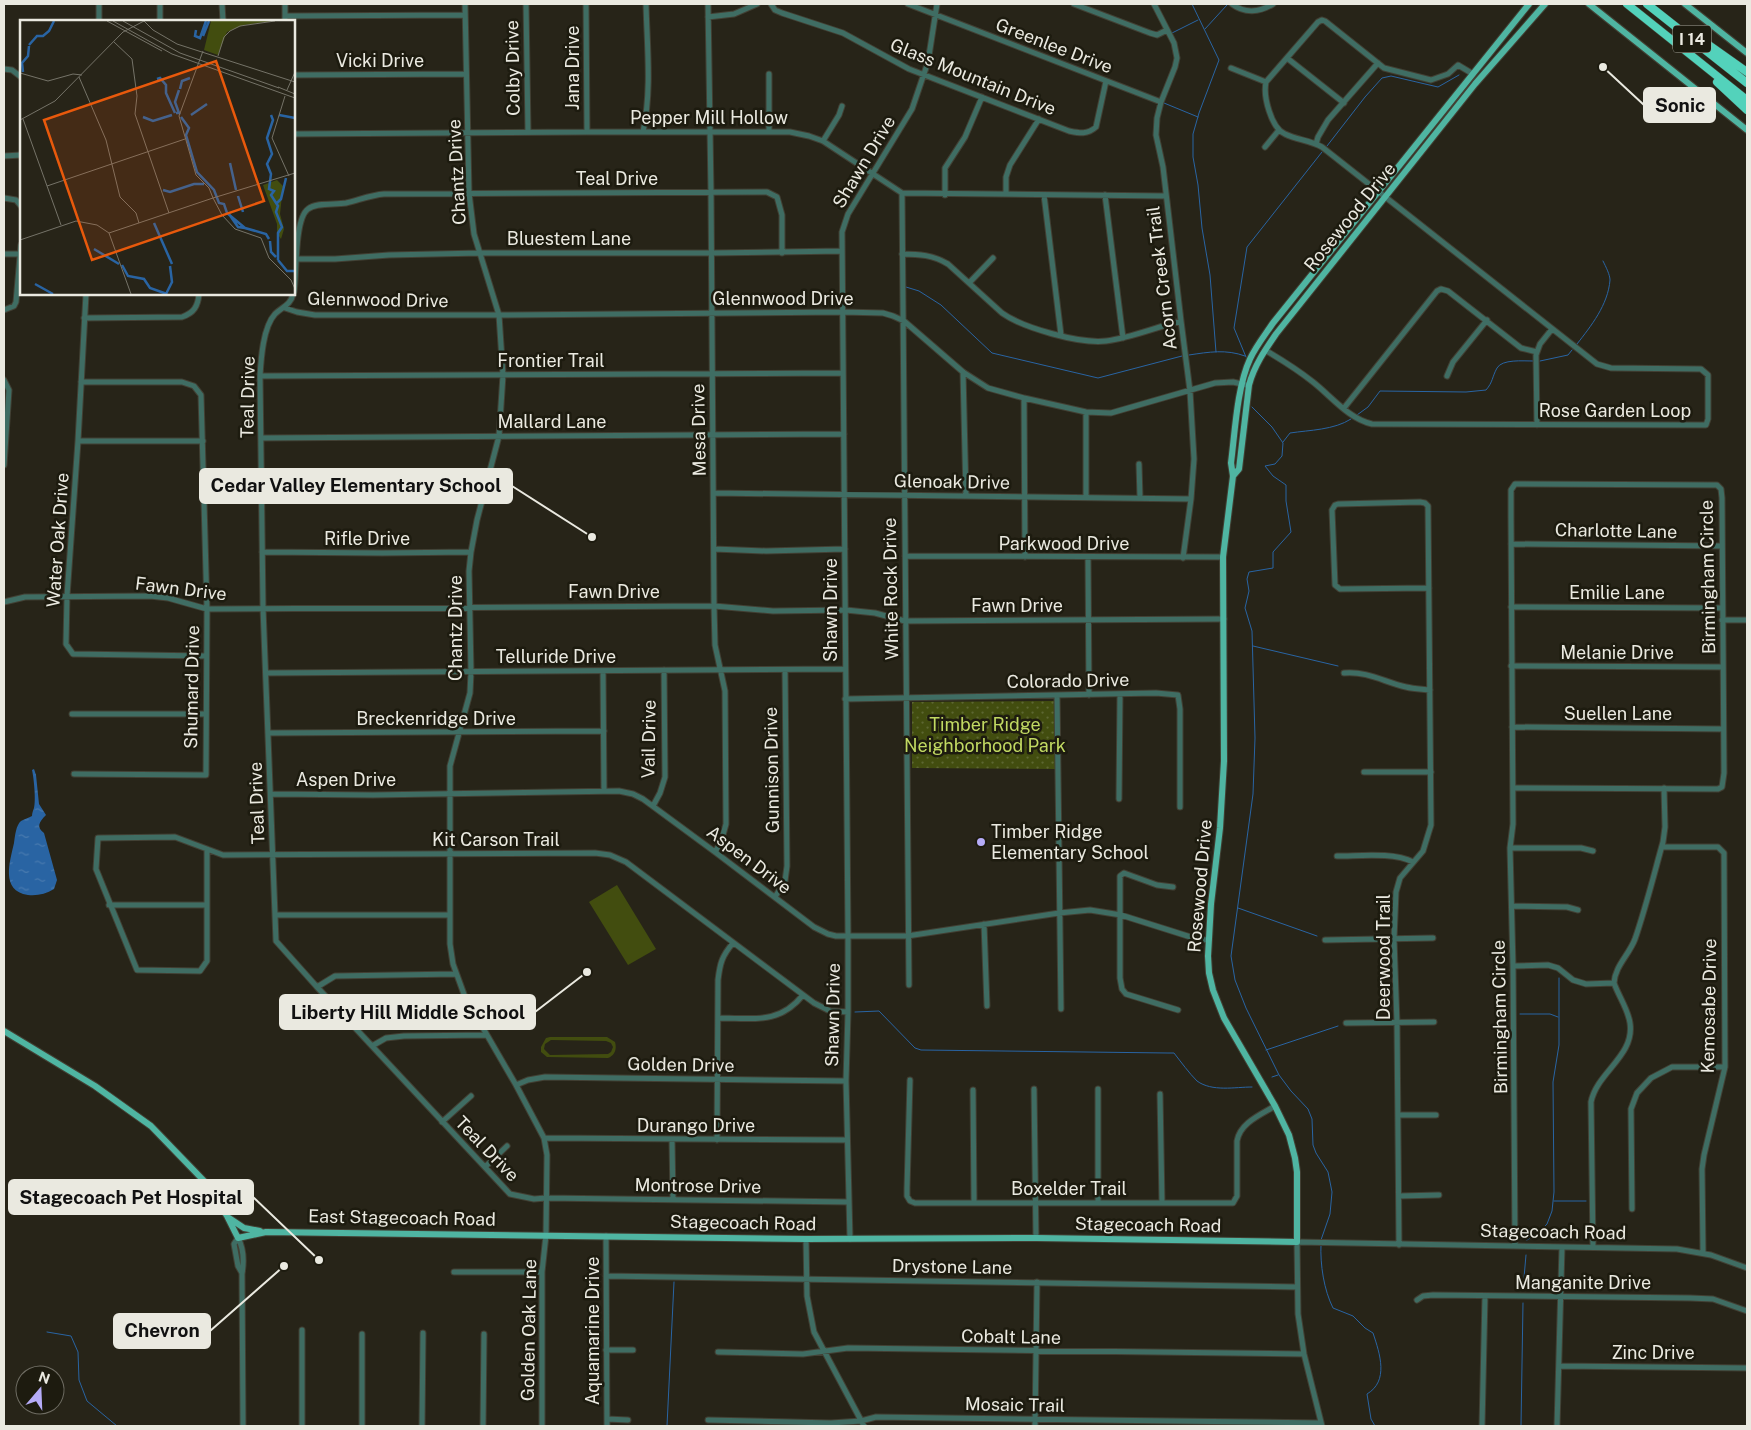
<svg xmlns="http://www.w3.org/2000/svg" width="1751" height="1430" viewBox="0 0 1751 1430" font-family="'Public Sans',sans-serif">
<defs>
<pattern id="park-dots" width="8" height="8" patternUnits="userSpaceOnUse" patternTransform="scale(1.25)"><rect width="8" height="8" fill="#424d0f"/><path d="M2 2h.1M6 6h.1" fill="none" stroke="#5d6732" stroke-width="1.8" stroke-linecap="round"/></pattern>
<pattern id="water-ripples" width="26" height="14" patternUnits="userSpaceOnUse" patternTransform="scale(1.25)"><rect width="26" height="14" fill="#2964a3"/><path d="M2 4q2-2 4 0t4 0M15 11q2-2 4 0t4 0" fill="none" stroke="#487aaf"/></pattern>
</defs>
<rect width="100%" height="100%" fill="#272418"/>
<path fill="#424d0f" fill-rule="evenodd" d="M617,885L656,949L628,965L589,902Z
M550,1037H607L615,1042C617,1049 615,1055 608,1058L547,1057L541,1052V1047L546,1038ZM551,1040L606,1041L611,1043L613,1047L611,1052L608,1054L550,1055L544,1049L545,1044Z"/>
<path fill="url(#park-dots)" d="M1057,701L1058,769L912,768V702Z"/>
<path fill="url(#water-ripples)" d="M34,769L36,775L39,804L46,815C39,822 36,827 44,833L57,880L54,889C46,894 37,896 28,895C0,891 10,861 14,843C15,836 16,825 21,821C24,819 29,818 32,816C32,813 33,811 34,808C36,801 34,778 32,770Z"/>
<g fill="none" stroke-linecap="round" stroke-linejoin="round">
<path stroke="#2964a3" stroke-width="1" d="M1192,4L1219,60L1199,113L1193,134V157L1198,185L1202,228L1210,275L1216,352
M1205,29L1227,5
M1172,33L1198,20
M1164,103L1198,117
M1327,146L1365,97L1382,78L1391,76L1438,87L1459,75
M906,287L919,291L941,305L992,353L1098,378L1182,356
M1577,344C1591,326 1608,305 1610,280C1610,275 1606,267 1603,261
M1189,355C1209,352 1226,349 1245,356
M1246,357L1234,328L1247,247L1322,152
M1540,361L1568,355L1572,350
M1252,407L1272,427L1283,443L1282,456L1275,464L1265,466L1273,476L1286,485V501L1291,532L1273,552V568L1249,572L1247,579L1249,591L1245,608L1252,631L1255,738L1253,794L1231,956L1235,980L1246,1008L1279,1075L1291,1091L1308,1109L1312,1119L1313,1145L1316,1153L1328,1172L1332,1192L1330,1214L1321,1240
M1357,415L1368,407L1380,391L1466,392L1486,390C1493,382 1492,377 1497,368C1502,359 1523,361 1533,361
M1283,442L1290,433C1310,430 1334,430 1351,419
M1253,646L1338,666
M1238,908L1317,936
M855,1012L879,1011L915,1048L921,1050L1168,1053H1174C1181,1062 1189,1073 1197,1081C1212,1092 1235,1087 1252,1087
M1520,1014H1550L1558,1017
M1266,1050L1338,1026
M1272,1077L1278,1075
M1554,1201H1586
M1527,1240L1537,1234L1547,1224L1552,1211L1554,1192L1553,1082L1559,1045V978
M1321,1244C1320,1265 1324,1290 1333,1308L1353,1316L1365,1328L1373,1333C1380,1354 1389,1381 1367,1394L1371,1419L1375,1426
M1523,1289L1526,1255
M47,1332L71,1336L78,1352L79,1380L87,1401L117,1426
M667,1426L674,1282
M1521,1426L1523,1303"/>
<defs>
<path id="minor" d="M99,4V21
M160,4V21
M222,4L223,21
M285,4V21
M465,4L469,193L474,234L499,315L503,375L499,436L477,520L471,552L469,571L471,672L470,693L450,766V944L453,964L465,997L516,1085L544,1138L547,1155L546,1235L542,1272V1426
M526,4L528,132
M586,4L587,132
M708,4L711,192L714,606L715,645L725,691L726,824L721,842L715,852
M771,4L775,10L782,13L843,33L909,69L1069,131C1079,133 1087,135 1096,127L1106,81
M908,4L1161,102
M1074,4L1150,33L1157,35L1167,30
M1154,4L1174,43L1177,58L1175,67L1161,102L1157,118L1156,135L1163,167L1181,321L1190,391L1194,459L1191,499L1183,558
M1232,4C1245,14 1260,12 1273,4
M285,16L465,15
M708,17L734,14L757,4
M1287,58L1344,103
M1231,68L1266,82
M4,69L12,70L21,77
M769,74V131
M294,75L466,74
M643,132C652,90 647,46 646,4
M294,134L587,132H790L809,136L823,141L902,193L1166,196
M823,141L839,115L842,106
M1316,144L1318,137L1328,120L1378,63
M1265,147L1279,130
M4,156L21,155
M902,193L909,985
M1006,194V177L1010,165L1039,119
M945,195V168L965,137L982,97
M1044,195L1061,335
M1105,195L1123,338
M4,198L16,200L21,206
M4,254H21
M902,254C919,254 933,255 948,264L1002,313C1023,328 1080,344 1106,341C1131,338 1156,327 1181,321
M297,259H335L389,255L480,253H711L842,251
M969,283L993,258
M294,292C297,275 294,219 308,209C317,202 335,205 346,203C359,200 371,195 384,194L767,192L777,197L782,215V253
M86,294L78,441L67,596L66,644L73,654L206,656
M293,294C291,305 282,307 275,314C263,327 261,359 260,376L263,608L276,941L317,987L510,1194L534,1199L546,1198L849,1202
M285,308L297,312L315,315H499L843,312L883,313L893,316L904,321L963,372L988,388L1024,398L1086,412L1111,413L1215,383L1233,382L1246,385
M4,310L14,306L16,302L21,245
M84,318L182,317C194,313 198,306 199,294
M1265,350C1282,360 1298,370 1313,382C1332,397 1349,419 1372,424L1706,425L1708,419V375L1701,369L1611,368L1597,364L1322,147C1310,140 1297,140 1285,134C1271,128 1263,96 1266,82L1318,22L1322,20L1325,21L1384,68L1431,80L1448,74L1458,65L1473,74
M963,372L966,496
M260,376L843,373
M1447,376L1453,362L1487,320
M4,380L9,390L4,465
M1024,398L1025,557
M1344,408L1437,291L1441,289L1448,291L1521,348L1537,352
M1537,425L1536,355L1540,344L1552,329
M261,438L844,434
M78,441H203
M1139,464L1140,498
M714,493L1191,499
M262,496H484
M1086,497V412
M1511,544L1722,546
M714,549L766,551L845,549
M262,552L382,553L471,552
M905,556L1223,557
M1088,557L1089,695
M4,602L25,597L150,596L168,598L207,609L714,606L773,611L846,610L875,613L905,621L1224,619
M1511,607L1722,608
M1722,620H1747
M1511,666L1723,667
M603,671L604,791
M266,673L845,669
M1344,673C1368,671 1384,682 1406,687C1414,689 1422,689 1430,690
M1057,695L1061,1009
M845,699L1156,693L1178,695L1180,709V807
M72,714H205
M1512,727L1723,729
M268,733L604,731
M1364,772H1431
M74,774L206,775L207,609L201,395L194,386L182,382H81
M1513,788L1718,789L1722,787L1724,773L1722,498L1721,489L1717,485L1524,484H1515L1511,490V517L1513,824L1510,848L1513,966L1515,1246
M271,794L373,795L619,791L633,794L643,799L715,852L814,927L828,934L836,936H907L1059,913L1090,910L1121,915L1197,939L1209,940
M1119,799L1120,694
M653,806L660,793L665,777L664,670
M1662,847H1718L1724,853L1725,1067L1704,1155L1702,1169L1703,1252
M1510,848H1581L1593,851
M207,849V961L200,971L137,970L96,869L98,838L175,837L223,855L595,853L610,855L626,862L814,1003L830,1011L848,1012
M1337,856C1360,856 1393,852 1413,862
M1173,887L1157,885L1124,873L1120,876V978L1122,989L1126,994L1178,1010
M775,897L785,881L787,866L785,670
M109,905H207
M1512,906L1567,907L1578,910
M275,915H450
M984,924L987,1006
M1325,940L1433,938
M1513,966L1548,965L1558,968L1573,980L1586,984L1614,983
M317,987L335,976L456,974
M718,1018C753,1018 779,1025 803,995
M1346,1023L1434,1022
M372,1046L386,1038L404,1036L486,1035
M910,1080L907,1188V1196L910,1201L915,1203H1233L1237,1196V1141C1240,1123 1260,1115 1275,1106
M516,1085L528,1080L545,1077L846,1081
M1034,1089L1036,1238
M1098,1089V1202
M973,1090L974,1202
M1160,1094L1162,1203
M1398,1115H1436
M442,1122L471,1096
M544,1138L847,1140
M672,1140L673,1199
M717,1140L718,980C720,963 722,956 733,943
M485,1167L507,1146
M1399,1196L1439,1195
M1632,1209L1631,1109L1637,1093L1651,1078L1672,1067H1725
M606,1236L607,1426
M238,1238C244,1249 244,1262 242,1274L243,1426
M238,1238L234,1244L238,1266L242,1273
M806,1239L807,1296L814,1332L864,1426
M850,1239L846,1081L848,1012V936L842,232L848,214L912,109L928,62L937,4
M1399,1245L1397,1023L1394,939L1396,892L1400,878L1423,851L1431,825L1428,506L1425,503L1420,502L1338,504L1335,505L1332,510L1335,585L1340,589L1429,588
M1593,1247L1591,1102C1597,1072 1635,1056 1630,1023C1628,1009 1619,997 1614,983C1615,966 1629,955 1635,939C1646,907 1654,874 1663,842L1665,827L1664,788
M454,1272H542
M606,1276L1297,1287
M1417,1300L1423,1296L1433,1295L1690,1298L1713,1299L1747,1311
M606,1350H633
M718,1352L803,1354L848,1348L1304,1354
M1559,1366L1747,1368
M607,1419L628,1420
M708,1420L831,1423L861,1421L876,1417L1321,1423
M302,1426V1330
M362,1426V1334
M422,1426L423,1333
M483,1426L484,1334
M1035,1426L1037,1282
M1322,1426L1304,1354L1298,1314L1297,1242L1677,1249L1711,1255L1747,1268
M1482,1426L1485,1296
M1557,1426L1562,1247"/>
<path id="major" d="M1589,4L1747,130
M1685,4L1747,53
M1233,476L1239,469L1249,385C1254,366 1265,350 1276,334L1475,84L1545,4
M4,1031L95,1086L151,1126L207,1184L227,1216L238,1238L266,1232L806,1239L1036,1238L1297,1242V1172L1295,1158L1289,1135L1275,1106L1224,1018L1213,990L1209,973L1208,956L1211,904L1220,828L1224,761L1223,557L1233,476L1231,463C1235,432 1237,387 1250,359C1256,346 1265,335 1273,323L1529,4
M229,1218L244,1228L260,1231"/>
<path id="highway" d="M1627,4L1747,100
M1647,4L1747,83
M1689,31L1747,72
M1717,82L1747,110"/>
</defs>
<use href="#minor" stroke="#424034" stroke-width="7"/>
<use href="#major" stroke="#424034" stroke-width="8"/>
<use href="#highway" stroke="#424034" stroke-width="9"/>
<use href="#minor" stroke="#3f6d63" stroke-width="5"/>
<use href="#major" stroke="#4fb5a2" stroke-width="6"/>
<use href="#highway" stroke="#53d2bb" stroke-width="8"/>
</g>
<circle fill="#b6acf8" stroke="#1d1b0f" stroke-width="2" cx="981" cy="842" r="5"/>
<g text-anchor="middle" stroke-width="5" stroke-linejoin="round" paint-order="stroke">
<rect fill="#1d1b0f" stroke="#acaba1" stroke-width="1" x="1673" y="25.5" width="38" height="27" rx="4"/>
<g font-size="16" font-weight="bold" fill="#eae9e0">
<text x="1692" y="45">I 14</text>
</g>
<g font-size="18" fill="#eae9e0" stroke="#1d1b0f">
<text transform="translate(1054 46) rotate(21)" y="6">Greenlee Drive</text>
<text x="380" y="67">Vicki Drive</text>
<text transform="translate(513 68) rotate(-91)" y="6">Colby Drive</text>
<text transform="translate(573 68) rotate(-90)" y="6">Jana Drive</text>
<text transform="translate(973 77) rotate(22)" y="6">Glass Mountain Drive</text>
<text x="709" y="124">Pepper Mill Hollow</text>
<text transform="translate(864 162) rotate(-59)" y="6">Shawn Drive</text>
<text transform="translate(457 172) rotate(-93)" y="6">Chantz Drive</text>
<text x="617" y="185">Teal Drive</text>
<text transform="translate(1350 217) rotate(-51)" y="6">Rosewood Drive</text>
<text x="569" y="245">Bluestem Lane</text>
<text transform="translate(1162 278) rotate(-97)" y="6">Acorn Creek Trail</text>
<text x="783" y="305">Glennwood Drive</text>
<text transform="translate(378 300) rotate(1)" y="6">Glennwood Drive</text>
<text x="551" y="367">Frontier Trail</text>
<text transform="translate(248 397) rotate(-89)" y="6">Teal Drive</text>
<text x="1615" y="417">Rose Garden Loop</text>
<text x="552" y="428">Mallard Lane</text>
<text transform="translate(699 430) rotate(-91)" y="6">Mesa Drive</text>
<text transform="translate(952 482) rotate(1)" y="6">Glenoak Drive</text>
<text transform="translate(1616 531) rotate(1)" y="6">Charlotte Lane</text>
<text x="367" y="545">Rifle Drive</text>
<text transform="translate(58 540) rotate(-86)" y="6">Water Oak Drive</text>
<text x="1064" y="550">Parkwood Drive</text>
<text transform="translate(1708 577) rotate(-91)" y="6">Birmingham Circle</text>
<text transform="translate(181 589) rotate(7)" y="6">Fawn Drive</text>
<text transform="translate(891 589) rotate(-91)" y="6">White Rock Drive</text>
<text x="614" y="598">Fawn Drive</text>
<text x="1617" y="599">Emilie Lane</text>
<text x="1017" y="612">Fawn Drive</text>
<text transform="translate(831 610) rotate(-90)" y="6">Shawn Drive</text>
<text transform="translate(456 628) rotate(-90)" y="6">Chantz Drive</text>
<text x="1617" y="659">Melanie Drive</text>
<text x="556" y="663">Telluride Drive</text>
<text transform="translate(1068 681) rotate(-1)" y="6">Colorado Drive</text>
<text transform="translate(192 687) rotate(-89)" y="6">Shumard Drive</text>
<text x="1618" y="720">Suellen Lane</text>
<text x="436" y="725">Breckenridge Drive</text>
<text transform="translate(649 739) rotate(-89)" y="6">Vail Drive</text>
<text transform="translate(772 770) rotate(-91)" y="6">Gunnison Drive</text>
<text x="346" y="786">Aspen Drive</text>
<text transform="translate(257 803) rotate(-92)" y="6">Teal Drive</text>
<text x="496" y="846">Kit Carson Trail</text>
<text transform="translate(749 860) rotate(37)" y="6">Aspen Drive</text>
<text transform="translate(1200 886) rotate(-85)" y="6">Rosewood Drive</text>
<text transform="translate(1384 957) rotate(-90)" y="6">Deerwood Trail</text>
<text transform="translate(1709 1006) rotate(-89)" y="6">Kemosabe Drive</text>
<text transform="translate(833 1015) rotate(-89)" y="6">Shawn Drive</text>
<text transform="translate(1500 1017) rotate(-91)" y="6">Birmingham Circle</text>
<text transform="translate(681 1065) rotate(1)" y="6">Golden Drive</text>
<text x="696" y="1132">Durango Drive</text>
<text transform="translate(487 1149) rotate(46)" y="6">Teal Drive</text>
<text transform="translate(698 1186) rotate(1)" y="6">Montrose Drive</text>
<text x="1069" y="1195">Boxelder Trail</text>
<text transform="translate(402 1218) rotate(1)" y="6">East Stagecoach Road</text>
<text transform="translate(743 1223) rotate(1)" y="6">Stagecoach Road</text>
<text transform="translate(1148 1225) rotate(1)" y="6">Stagecoach Road</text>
<text transform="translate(1553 1232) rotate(1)" y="6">Stagecoach Road</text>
<text transform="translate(952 1267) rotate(1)" y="6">Drystone Lane</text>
<text x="1583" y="1289">Manganite Drive</text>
<text transform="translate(529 1330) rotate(-89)" y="6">Golden Oak Lane</text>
<text transform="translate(593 1331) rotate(-90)" y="6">Aquamarine Drive</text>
<text transform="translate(1011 1337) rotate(1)" y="6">Cobalt Lane</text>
<text x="1653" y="1359">Zinc Drive</text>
<text transform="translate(1015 1405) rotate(1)" y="6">Mosaic Trail</text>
</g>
<g font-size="18" fill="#c1d962" stroke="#1d1b0f">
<text x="985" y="731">Timber Ridge<tspan x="985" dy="21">Neighborhood Park</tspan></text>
</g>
<g font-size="18" fill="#eae9e0" stroke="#1d1b0f" text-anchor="start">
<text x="991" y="838">Timber Ridge<tspan x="991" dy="21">Elementary School</tspan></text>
</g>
</g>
<g transform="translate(20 20)">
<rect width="275" height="275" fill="#272418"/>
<path d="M191,1H254L224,5L207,12L198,35L184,30Z" fill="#424d0f"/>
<path d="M257,160L263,166L260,194L264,209L261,219L257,213V204L243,165Z" fill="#424d0f"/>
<path fill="none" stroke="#2964a3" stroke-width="2.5" d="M176,10L175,16L180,18L186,1M183,16L189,1M9,25L17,16H23L29,11L34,1M3,52L2,43L8,36L9,26M137,59L140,58L146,65V73L155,93M160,69L162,61L170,58M156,93H159L155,82L159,70M171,95L187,84M251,95L253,100L247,118L252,134L247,144L251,154L249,169L254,171L251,175L258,186L256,192L262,207L258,213V240M259,95L275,98M123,97L133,101L152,95M161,97L169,108L166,115L177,152L194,170L199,183L204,184L207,193L225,208L246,214L249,219M210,143L216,170M143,170L150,172L174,164H184M218,176L223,192M257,183L261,179L266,158M209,194L218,207L225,208M134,203L152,244M250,221L251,232L256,237M74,229L99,244M258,240L267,251H275M102,245L108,256L124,259L130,268L147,274M15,264L33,274M146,274L152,262L150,246"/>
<path fill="none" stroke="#757368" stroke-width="1" d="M87,1L142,31M93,1L152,34L275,78M103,1L160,33L259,68M124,1L133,10L157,24L275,62M94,22L112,39L117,76L115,94L149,193M198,36L204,17L210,11L220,6L255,1M0,53L28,61L53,54L62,55M59,57L86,120L100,177L116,193L119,203M258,67L275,74M267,70L275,52M265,76L252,118L269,156M3,99L41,205M0,100L35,81L103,12L124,1M275,153L193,178L202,195L215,209L241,218L249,238L271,260L275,269M27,166L165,119M89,213L111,274M0,220L56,201L77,205L89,213L193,178L189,168L176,155L159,96L183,31"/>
<path fill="#e8590c" fill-opacity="0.15" stroke="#e8590c" stroke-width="2.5" d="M196,41L244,181L72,240L24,100Z"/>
<rect width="275" height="275" fill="none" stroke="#eae9e0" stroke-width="2.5"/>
</g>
<path fill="none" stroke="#eae9e0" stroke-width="2" d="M1603 67L1644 105M592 537L512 486M587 972L535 1012M319 1260L253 1197M284 1266L210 1331"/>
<g fill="#eae9e0" stroke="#1d1b0f" stroke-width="2">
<circle cx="1603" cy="67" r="5"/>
<circle cx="592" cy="537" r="5"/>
<circle cx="587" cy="972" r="5"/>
<circle cx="319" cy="1260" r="5"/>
<circle cx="284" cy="1266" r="5"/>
</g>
<g fill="#eae9e0" stroke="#eae9e0" stroke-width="2">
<rect x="1644" y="88" width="71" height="34" rx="5"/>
<rect x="200" y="469" width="312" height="34" rx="5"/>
<rect x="280" y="995" width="255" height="34" rx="5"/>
<rect x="9" y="1180" width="244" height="34" rx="5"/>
<rect x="114" y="1314" width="96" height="34" rx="5"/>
</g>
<g font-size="19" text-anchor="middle" font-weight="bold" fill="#111">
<text x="1680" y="112">Sonic</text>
<text x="356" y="492">Cedar Valley Elementary School</text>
<text x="408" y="1019">Liberty Hill Middle School</text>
<text x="131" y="1204">Stagecoach Pet Hospital</text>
<text x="162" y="1337">Chevron</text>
</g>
<rect width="1751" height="1430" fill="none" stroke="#eae9e0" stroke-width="10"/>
<g transform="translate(40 1390) rotate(19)"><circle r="24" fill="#1d1b0f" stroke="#6f6d63"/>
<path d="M0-4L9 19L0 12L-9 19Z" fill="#b6acf8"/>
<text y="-8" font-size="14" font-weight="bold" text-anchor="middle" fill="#eae9e0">N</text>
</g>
</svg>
